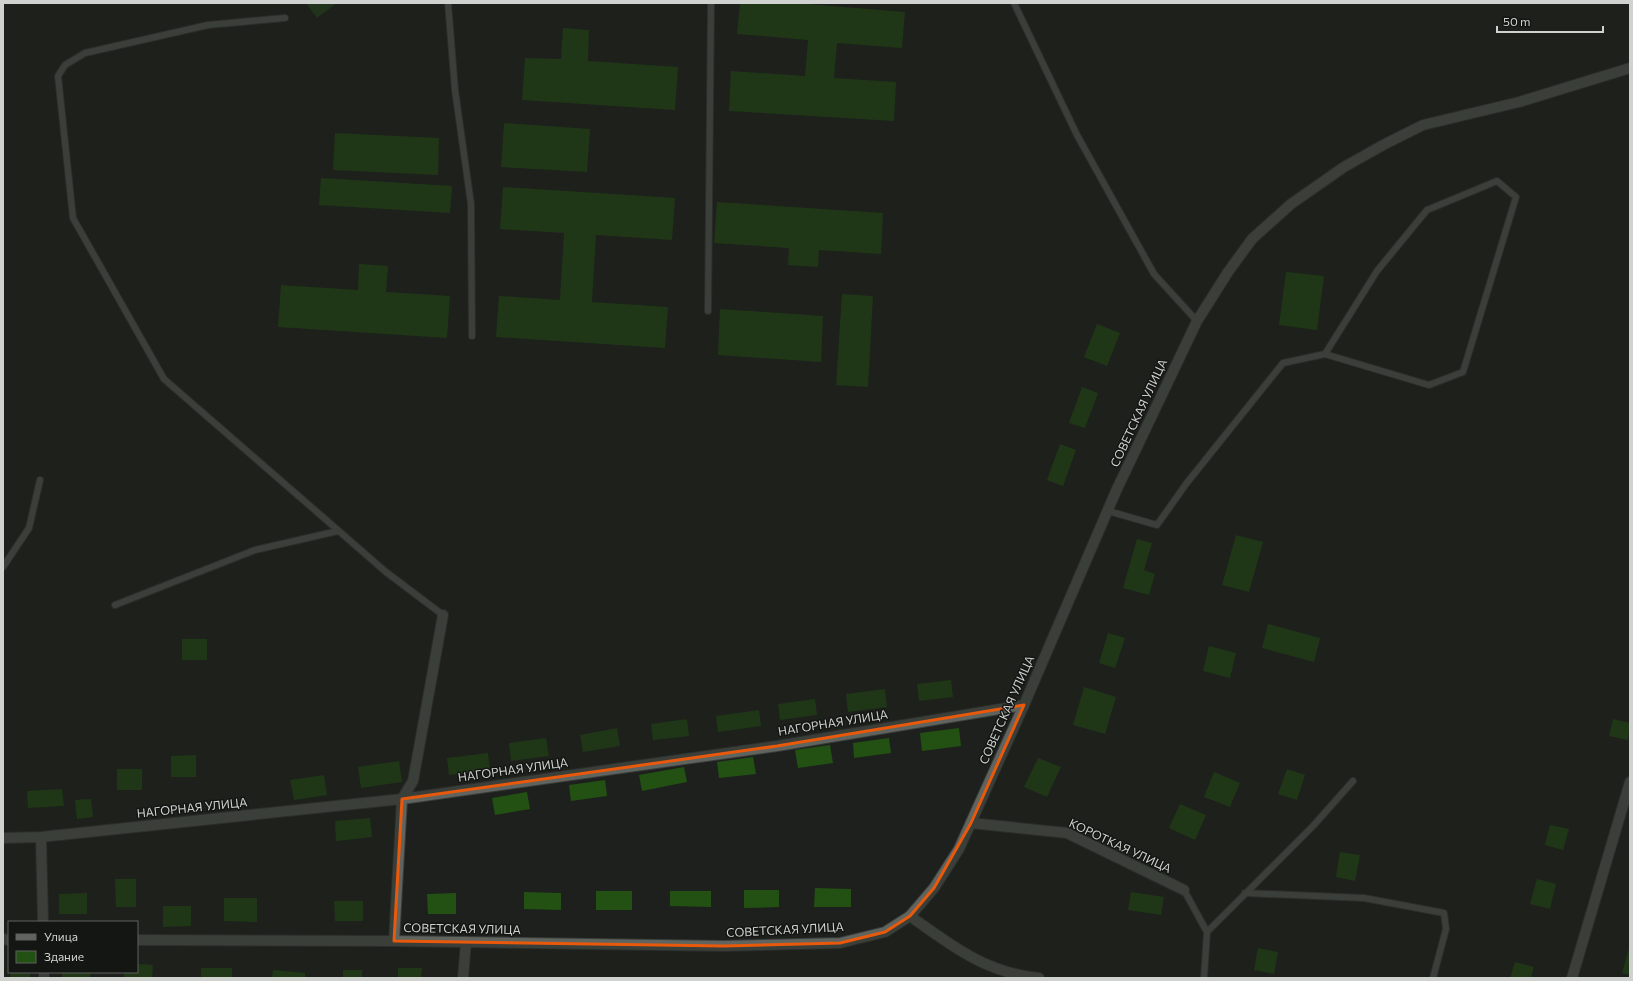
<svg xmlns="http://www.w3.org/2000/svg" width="1633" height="981" viewBox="0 0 1633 981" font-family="Commissioner,sans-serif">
<rect width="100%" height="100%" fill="#1d201c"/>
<path fill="#26491b" d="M306,3H337L317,18Z"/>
<path fill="#235113" d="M740,3H795L905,12L902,48L837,43L834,78L896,82L894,121L729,111L731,71L805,76L808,40L737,34Z
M563,28L589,30L588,61L678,67L675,110L522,100L525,58L561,59Z
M504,123L590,129L587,172L501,167Z
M335,133L439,138L438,175L333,170Z
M321,178L452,186L450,213L319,205Z
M503,187L675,198L672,240L596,235L592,302L668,307L665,348L496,337L499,296L560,300L564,233L500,229Z
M717,202L883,213L881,254L819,250L818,267L788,265L789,248L714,243Z
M359,264L388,266L386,292L450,296L447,338L278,327L281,285L358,290Z
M1286,272L1324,276L1317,330L1279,325Z
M842,294L873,296L868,387L836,385Z
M720,309L823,316L821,362L718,355Z
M1097,324L1120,333L1107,366L1084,357Z
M1082,387L1098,393L1085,428L1069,423Z
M1060,444L1076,450L1063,486L1047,480Z
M1236,535L1263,542L1249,592L1222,585Z
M1137,539L1152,543L1144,570L1155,574L1149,595L1123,588Z
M1268,624L1320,638L1314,662L1262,648Z
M1108,633L1125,638L1115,668L1099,663Z
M182,639H207V660H182Z
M1209,646L1236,653L1230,678L1203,671Z
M951,680L953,697L919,701L917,684Z
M1084,687L1116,697L1105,734L1073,725Z
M885,689L887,707L848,712L846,694Z
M815,699L817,715L780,720L778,704Z
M759,710L761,726L718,732L716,716Z
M687,719L689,736L653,740L651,724Z
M1613,719L1630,723L1628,740L1609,736Z
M617,728L620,746L583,752L580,735Z
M959,728L961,746L922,751L920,733Z
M546,738L549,756L511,761L509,743Z
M889,738L891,753L854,758L853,743Z
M830,745L833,763L798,768L795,750Z
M488,753L490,770L449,775L447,758Z
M196,755V777H171V756Z
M753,757L756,774L719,778L717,762Z
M1038,758L1061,767L1047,797L1024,787Z
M399,761L402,782L361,788L358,767Z
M684,767L687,782L642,791L639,775Z
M117,769H142V790H117Z
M1287,769L1305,775L1297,800L1278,794Z
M1214,772L1240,783L1230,807L1204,797Z
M324,775L327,795L294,800L290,780Z
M605,780L607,796L571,801L569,785Z
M62,789L64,806L28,808L27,791Z
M527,792L530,809L495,815L492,798Z
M91,799L93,817L77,819L75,800Z
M1180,804L1206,815L1195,840L1169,828Z
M370,818L372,837L336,841L335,821Z
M1550,825L1569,829L1563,850L1545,845Z
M1340,852L1360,855L1355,881L1336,877Z
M115,879H136V907H116Z
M1537,879L1556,884L1550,909L1530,904Z
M815,888L851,889V907H814Z
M744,890H779V907L744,908Z
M596,891H632V910H596Z
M670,891H711V907L670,906Z
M524,892L561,893V910L524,909Z
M1131,892L1164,897L1161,915L1128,910Z
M87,893V914H59V894Z
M456,893V914H428L427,894Z
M224,898H257V922L224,921Z
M334,901H363V921H335Z
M163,906H191V926L163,927Z
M1258,948L1278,952L1274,974L1254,970Z
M1629,948L1630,949V975L1622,973Z
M1515,962L1534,967L1531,978H1510Z
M137,964L153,965L152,978H124V972H137Z
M201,968H232V978H201Z
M398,968H422L421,978H398Z
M273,970L305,973V978H272Z
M343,970H362V978H343Z
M11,972H30V978H10Z
M62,972H91L90,978H62Z"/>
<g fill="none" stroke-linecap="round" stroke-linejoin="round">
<defs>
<path id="service" d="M448,3L455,90L471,204L472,336
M1014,3L1077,135L1154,274L1197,321
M285,18L208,25L85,53L65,65L58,76L73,218L164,379L386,572L443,615
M708,311L711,3
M1108,511L1157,525L1186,484L1283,363L1325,354L1429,385L1463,372L1516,197L1497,181L1427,210L1377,271L1325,354
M3,567L29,528L40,480
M115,605L255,550L338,531
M1184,890L1207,932L1204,978
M1245,893L1364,898L1444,913L1446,929L1433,978
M1207,932L1313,826L1353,781"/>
<path id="minor" d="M971,823L1067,833L1184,890
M41,837L43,922
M3,838L41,837L402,799L777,746L1024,705
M910,916C952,946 986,973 1039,978
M394,941L402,799L413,781L443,615
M44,972V978
M463,978L466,942
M1572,978L1630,782"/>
<path id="tertiary" d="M3,939L9,940
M137,940L394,941L724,946L840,943L885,932L910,916L934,888L959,849L1024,705L1116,491L1178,361L1197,321L1228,272L1252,239L1291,204L1344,167L1385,144L1423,125L1519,102L1630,68"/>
</defs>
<use href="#service" stroke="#3b3d3b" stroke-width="8"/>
<use href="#minor" stroke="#3b3d3b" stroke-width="12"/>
<use href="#tertiary" stroke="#3b3d3b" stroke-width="12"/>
<use href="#service" stroke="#60645f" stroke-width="6"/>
<use href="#minor" stroke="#60645f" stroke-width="10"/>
<use href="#tertiary" stroke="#60645f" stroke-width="10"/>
</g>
<path d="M0 0H1633V981H0ZM1024,705L971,823L934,888L910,916L885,932L840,943L724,946L394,941L402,799L777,746Z" fill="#1d201c" fill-opacity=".55" fill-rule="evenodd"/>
<path fill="none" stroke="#e8590c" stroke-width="3" stroke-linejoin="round" d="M1024,705L971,823L934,888L910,916L885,932L840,943L724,946L394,941L402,799L777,746Z"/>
<g text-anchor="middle" stroke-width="3" stroke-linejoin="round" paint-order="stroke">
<g font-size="12" fill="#d0d2d0" stroke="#131613">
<text transform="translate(1139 413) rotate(-65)" y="4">СОВЕТСКАЯ УЛИЦА</text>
<text transform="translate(1007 710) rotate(-66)" y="4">СОВЕТСКАЯ УЛИЦА</text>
<text transform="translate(833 723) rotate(-9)" y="4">НАГОРНАЯ УЛИЦА</text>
<text transform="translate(513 770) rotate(-8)" y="4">НАГОРНАЯ УЛИЦА</text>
<text transform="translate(192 808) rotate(-6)" y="4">НАГОРНАЯ УЛИЦА</text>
<text transform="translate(1120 846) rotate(25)" y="4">КОРОТКАЯ УЛИЦА</text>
<text transform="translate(462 929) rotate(1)" y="4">СОВЕТСКАЯ УЛИЦА</text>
<text transform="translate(785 930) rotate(-3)" y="4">СОВЕТСКАЯ УЛИЦА</text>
</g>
</g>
<rect width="1633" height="981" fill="none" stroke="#d0d2d0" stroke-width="8"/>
<rect x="8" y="921" width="130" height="52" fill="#131613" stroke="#5f615f"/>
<rect x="16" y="934" width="20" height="6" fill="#60645f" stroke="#5f615f"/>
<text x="44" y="941" font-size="12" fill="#d0d2d0">Улица</text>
<rect x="16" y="951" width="20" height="12" fill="#235113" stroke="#5f615f"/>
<text x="44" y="961" font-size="12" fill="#d0d2d0">Здание</text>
<path d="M1497 26v6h106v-6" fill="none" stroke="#d0d2d0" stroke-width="2"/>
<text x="1503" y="26" font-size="12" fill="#d0d2d0" stroke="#131613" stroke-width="3" paint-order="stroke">50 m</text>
</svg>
